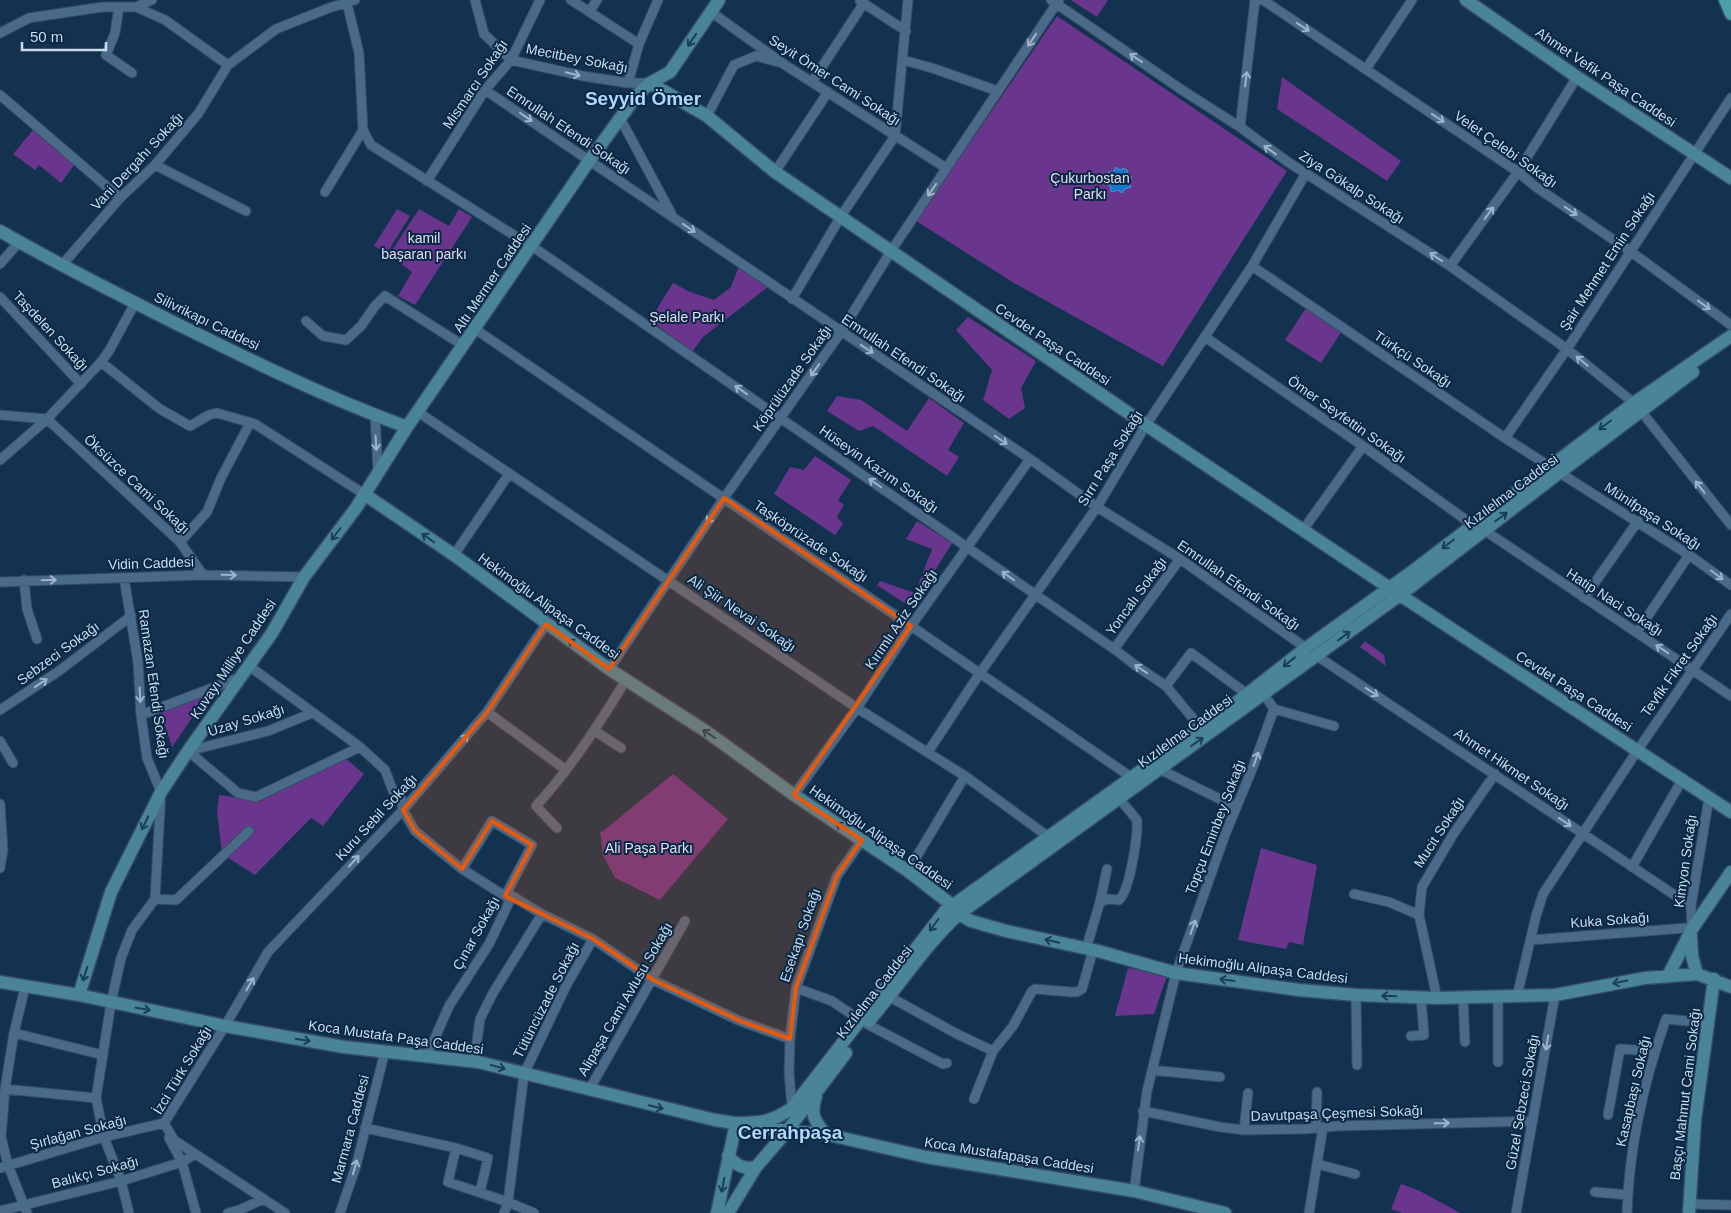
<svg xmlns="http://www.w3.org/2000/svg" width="1731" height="1213" viewBox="0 0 1731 1213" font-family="Helvetica,sans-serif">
<rect width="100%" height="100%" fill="#13324f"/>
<path fill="#6a358d" d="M1071,0H1108L1097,17Z
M1057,16L1287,171L1163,366L1014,283L916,221Z
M1282,77L1401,161L1387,181L1277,109Z
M33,130L74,165L61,183L39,165L35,170L13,154Z
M397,209L410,216L387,253L374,246Z
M419,209L449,226L459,209L472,217L415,305L398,296L412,272L389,255Z
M739,266L768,287L703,337L692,352L650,320L673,283L690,292L714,300L731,287Z
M1306,308L1342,331L1321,363L1285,340Z
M968,317L1036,361L1021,388L1025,408L1009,419L983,400L992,370L956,330Z
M837,396L861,400L907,431L929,398L964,423L948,450L959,457L947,476L873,426L859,431L827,411Z
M815,456L851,480L838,500L844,505L837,517L843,524L835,535L774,494L790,467L804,470Z
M917,521L952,543L912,608L877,585L880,581L915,593L932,549L906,539Z
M1365,641L1384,655L1386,666L1360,647Z
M211,690L172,747L160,710Z
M344,757L364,774L323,826L311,818L255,875L222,854L217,812L219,795L255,800Z
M673,774L728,819L660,900L615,878L603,855L600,830L602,832Z
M1261,848L1317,865L1303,945L1289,942L1286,949L1238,940Z
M1128,968L1167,976L1154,1014L1115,1016Z
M1401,1184L1420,1191L1460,1213H1402L1391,1209Z"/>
<path fill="#1677c4" stroke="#4c95d1" d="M1116,167L1120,170L1124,168L1127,170L1128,174L1132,177L1129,181L1131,187L1125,189L1122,193L1118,190L1112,192L1111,191L1110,186L1106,184L1109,179L1107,175L1109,172L1114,171Z"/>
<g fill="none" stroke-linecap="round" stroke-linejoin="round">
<defs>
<path id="street" d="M475,0L484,34L511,60L583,76L628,83H650
M571,0L639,44
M1051,0L1182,90L1240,127L1288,162L1450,266L1567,349L1634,403
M1258,0H1263L1518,172L1536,187L1630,251L1731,325
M860,1L906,31
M347,3L359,53L363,130L371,145L539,251L1114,649L1135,665L1166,686L1200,727
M119,7L115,33L106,55L132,73
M136,7L152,0
M589,12L597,0
M711,12L785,65L946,168
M0,33L29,18L102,7H136L165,20L228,65
M903,60L932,68L998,91
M1366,69L1412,0
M812,82L864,3
M628,83L639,44L658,0
M485,90L1030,459L1097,507L1180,559L1306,648
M0,95L120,198
M707,116L734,65L756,56L778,62
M620,118L672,215
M1240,127L1255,0
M155,165L246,211
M775,172L828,92
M427,181L485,90L511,60L540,0
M325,192L363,130
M0,264L19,242
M62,265L120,198L155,165L198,114L228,65L276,29L329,8L355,0
M1252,266L1505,438L1689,555L1731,585
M1450,266L1518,172L1577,77
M0,297L81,384
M792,299L841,216L895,136L908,0
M306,321L323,336L346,340L361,326L375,306L385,296L464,346
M475,329L911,626L1131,777
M1205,337L1363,446L1473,525
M101,362L160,409L190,426L209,415L217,413L255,424L364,494
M1641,411L1731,525
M418,412L857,708L965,776L1050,838
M0,415L47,419L180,542L203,575
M375,415L378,472
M1505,438L1567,349L1731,98
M0,460L47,419L101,362L109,351L135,303
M1303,530L1363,446
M1484,530L1731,696
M180,542L207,512L221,478L250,423
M454,555L509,474
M124,578L138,662L141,715L147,758L161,792L155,899L132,930L121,958L111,1003L96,1098L104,1137L121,1181L129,1213
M24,580L27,609L37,639
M0,582L203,575L304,577
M1584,598L1638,521
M1637,632L1689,555
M1114,649L1180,559
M1317,656L1691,906
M249,666L360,747L385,770L393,791L401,798L403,810L415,831L462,869L505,896H512L489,944L449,1006L427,1056
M609,669L724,498L841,332L891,251L1059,0
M1166,686L1191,653L1247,694
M1274,709L1334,726
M0,710L59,671L131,616
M487,712L566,770
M141,715L241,677
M595,731L621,748
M0,741L13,763
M188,751L238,793L256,797L360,747
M188,751L268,731L312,713
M928,752L980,673L1097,507L1146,425L1252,266L1306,173
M1159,769L1236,807
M794,795L857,708L911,626L1030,459
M0,804L3,850L0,868
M557,828L536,806C571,768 599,724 626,680
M1632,867L1682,780
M462,869L492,821L532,845L505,896
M908,871L965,776
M1354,894L1389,902L1419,915
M512,896L540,913L593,939L653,980L740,1021L790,1039
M155,899L176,900L249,831
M1100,902L1107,869
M1531,940L1686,928L1692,929L1691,906L1709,798
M1086,949L1100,902L1108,899L1119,900C1130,890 1138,836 1137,820L1118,797
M25,987L14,1033L5,1089L1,1137L8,1165L27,1213
M796,988L832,1001L860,1020
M1356,995L1357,1065
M1517,996L1536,916L1543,894L1637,751L1731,614
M890,997L957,1034L993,1051L1013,1026L1032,991L1035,989L1071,992H1077L1082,989L1093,950
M1463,997L1465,1042
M1437,998L1419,915L1422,887L1454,833L1495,774
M867,1024L943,1064L947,1063
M14,1033L103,1055
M1411,1036L1424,1035L1421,998
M474,1062L480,1019L493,993L542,914
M1498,1062V997
M1152,1070L1220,1077
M5,1089L96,1098
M589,1090L685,921
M974,1099L993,1051
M792,1108L789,1072L790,1039L796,988L837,876L862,840
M1143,1111L1220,1127L1244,1130L1305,1129L1338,1126L1533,1121
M1608,1115L1620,1049L1655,1051
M164,1123L225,1026L268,952L403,810L487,712L546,624
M164,1123L174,1140L285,1213
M365,1128L456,1148L488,1158L480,1192
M1316,1128L1317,1092
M1244,1130L1248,1093
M169,1138L182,1162L196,1213
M456,1148L448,1182L508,1202L534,1213
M1317,1164L1355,1174
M0,1168L104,1137L164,1123
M1134,1191L1147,1091L1176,973L1225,835L1253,767L1274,709L1263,693
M1595,1192L1628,1195
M1688,1204L1731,1205
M0,1211L121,1181L182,1162L195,1154
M228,1213L239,1210L264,1199
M340,1213L356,1166L385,1051
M504,1213L508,1202L524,1074L566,986L593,939
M1309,1213L1323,1127
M1516,1213L1555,995
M1627,1213C1629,1147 1644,1081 1666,1019L1708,1023"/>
<path id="secondary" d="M1466,0L1577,77L1731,178
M650,83L707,116L775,172L1146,425L1400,595L1731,812
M0,231C57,264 116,293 175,323C250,360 327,398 407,427
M364,494L454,555L609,669L707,732L794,795L908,871L948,902L959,914L971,921L1006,931L1098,951L1176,973L1299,990L1356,995L1437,998L1555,995L1645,978L1697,974L1731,987
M1691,936L1692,956L1697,974
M1668,976L1692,929L1731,872
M0,982L79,995L225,1026L344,1047L478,1062L715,1120L787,1131L825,1134L926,1157L1134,1191L1225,1213
M79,995L111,892L161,792L188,751L272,633L304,577L356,508L407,427L589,161L637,95L650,83L670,72L719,0
M869,1021C899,986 925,945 959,914L1400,595L1559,473L1693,372
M816,1096C810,1114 814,1120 825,1134
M728,1156C736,1165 744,1170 756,1167
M717,1213L736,1123C760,1123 772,1122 792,1108L945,911L1237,702L1306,648L1414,570L1634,403L1731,336
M728,1213L756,1167L787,1131L846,1053
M1689,1213L1695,1120L1714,979"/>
<path id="primary" d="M1725,0L1731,14"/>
</defs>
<use href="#street" stroke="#354c64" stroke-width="11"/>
<use href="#secondary" stroke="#354c64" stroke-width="15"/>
<use href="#primary" stroke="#354c64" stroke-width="15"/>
<use href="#street" stroke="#4a6a8a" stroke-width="9"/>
<use href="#secondary" stroke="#4a8498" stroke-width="12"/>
<use href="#primary" stroke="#4a9fa7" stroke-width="12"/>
</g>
<defs><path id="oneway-shaft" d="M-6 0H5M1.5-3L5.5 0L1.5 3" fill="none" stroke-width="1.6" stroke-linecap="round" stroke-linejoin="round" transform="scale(1.25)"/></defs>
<g stroke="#9db4cb">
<use href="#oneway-shaft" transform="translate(1303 27) rotate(34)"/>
<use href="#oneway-shaft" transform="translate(1032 40) rotate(124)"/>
<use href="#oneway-shaft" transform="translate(1136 58) rotate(-146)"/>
<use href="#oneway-shaft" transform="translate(573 74) rotate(13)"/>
<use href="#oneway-shaft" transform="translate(1246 79) rotate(-83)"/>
<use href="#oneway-shaft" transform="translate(526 117) rotate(35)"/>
<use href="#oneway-shaft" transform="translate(1438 118) rotate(34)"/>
<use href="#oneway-shaft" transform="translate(1270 150) rotate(-144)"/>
<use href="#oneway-shaft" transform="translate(932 190) rotate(124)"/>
<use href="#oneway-shaft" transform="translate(1571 211) rotate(34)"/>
<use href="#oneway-shaft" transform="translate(1489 213) rotate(-54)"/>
<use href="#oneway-shaft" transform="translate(689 228) rotate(34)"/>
<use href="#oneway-shaft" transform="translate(1436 257) rotate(-147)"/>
<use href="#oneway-shaft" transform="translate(1704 305) rotate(36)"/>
<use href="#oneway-shaft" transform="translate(867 349) rotate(34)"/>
<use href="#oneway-shaft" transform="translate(1582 361) rotate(-141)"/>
<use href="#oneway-shaft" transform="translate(815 370) rotate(125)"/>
<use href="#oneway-shaft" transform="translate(741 390) rotate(-145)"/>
<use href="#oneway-shaft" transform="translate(1001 440) rotate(34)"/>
<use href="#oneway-shaft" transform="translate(376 443) rotate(87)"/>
<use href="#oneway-shaft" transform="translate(875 483) rotate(-145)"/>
<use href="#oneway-shaft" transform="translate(1700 487) rotate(-128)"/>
<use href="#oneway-shaft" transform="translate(711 517) rotate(124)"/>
<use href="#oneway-shaft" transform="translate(229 575) rotate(1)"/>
<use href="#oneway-shaft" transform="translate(1717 575) rotate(37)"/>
<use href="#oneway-shaft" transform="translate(1008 576) rotate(-145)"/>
<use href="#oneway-shaft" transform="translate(49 580) rotate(-2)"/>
<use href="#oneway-shaft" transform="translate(1662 649) rotate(-146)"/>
<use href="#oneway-shaft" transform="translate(1141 669) rotate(-146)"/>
<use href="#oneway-shaft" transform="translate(41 683) rotate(-34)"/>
<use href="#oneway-shaft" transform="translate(1372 692) rotate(34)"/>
<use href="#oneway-shaft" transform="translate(140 695) rotate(87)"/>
<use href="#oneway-shaft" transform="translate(463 740) rotate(-49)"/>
<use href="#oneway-shaft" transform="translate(1256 759) rotate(-70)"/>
<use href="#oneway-shaft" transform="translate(1565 822) rotate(34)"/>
<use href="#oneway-shaft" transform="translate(354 861) rotate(-47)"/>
<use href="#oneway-shaft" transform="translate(1193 927) rotate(-70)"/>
<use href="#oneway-shaft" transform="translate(250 984) rotate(-60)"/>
<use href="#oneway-shaft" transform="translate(1547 1043) rotate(100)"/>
<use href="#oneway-shaft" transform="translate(1442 1123) rotate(-1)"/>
<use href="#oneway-shaft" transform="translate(1139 1143) rotate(-82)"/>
<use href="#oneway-shaft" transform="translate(355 1167) rotate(-74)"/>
</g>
<g stroke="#183f59">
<use href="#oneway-shaft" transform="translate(692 40) rotate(124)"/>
<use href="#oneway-shaft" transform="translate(1605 425) rotate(143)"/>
<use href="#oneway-shaft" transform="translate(1501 517) rotate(-37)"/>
<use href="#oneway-shaft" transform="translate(336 534) rotate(127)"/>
<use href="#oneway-shaft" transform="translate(428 538) rotate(-145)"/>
<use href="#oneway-shaft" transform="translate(1448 544) rotate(143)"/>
<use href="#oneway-shaft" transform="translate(1344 636) rotate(-36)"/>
<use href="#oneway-shaft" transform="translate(574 644) rotate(-144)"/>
<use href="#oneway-shaft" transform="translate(1289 662) rotate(142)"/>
<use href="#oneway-shaft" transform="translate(709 734) rotate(-146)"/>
<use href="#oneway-shaft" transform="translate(1197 742) rotate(-35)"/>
<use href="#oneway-shaft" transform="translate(145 823) rotate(116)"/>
<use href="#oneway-shaft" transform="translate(842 827) rotate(-146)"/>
<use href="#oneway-shaft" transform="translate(934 925) rotate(127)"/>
<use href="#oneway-shaft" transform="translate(1052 941) rotate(-167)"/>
<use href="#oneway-shaft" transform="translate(85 974) rotate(108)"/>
<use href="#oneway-shaft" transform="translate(1227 980) rotate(-172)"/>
<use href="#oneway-shaft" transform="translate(1620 982) rotate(169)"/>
<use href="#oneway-shaft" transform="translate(1389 996) rotate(-178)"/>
<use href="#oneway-shaft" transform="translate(143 1009) rotate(10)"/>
<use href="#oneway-shaft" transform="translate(303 1040) rotate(10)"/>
<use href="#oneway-shaft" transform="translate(498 1067) rotate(15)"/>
<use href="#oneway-shaft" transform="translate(656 1107) rotate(14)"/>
<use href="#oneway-shaft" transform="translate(723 1185) rotate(101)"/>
</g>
<path fill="#e8590c" fill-opacity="0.2" stroke="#e8590c" stroke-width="4" stroke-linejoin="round" d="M724,498L911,626L794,795L862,840L837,876L796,988L790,1039L740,1021L653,980L593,939L505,896L532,845L492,821L462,869L415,831L403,810L487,712L546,624L609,669Z"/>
<g text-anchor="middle" stroke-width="4" stroke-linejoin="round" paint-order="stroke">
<g font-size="14" fill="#cadcee" stroke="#082844">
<text transform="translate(577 58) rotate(11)" y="5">Meсitbey Sokağı</text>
<text transform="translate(1606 77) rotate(34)" y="5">Ahmet Vefik Paşa Caddesi</text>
<text transform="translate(835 80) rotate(33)" y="5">Seyit Ömer Cami Sokağı</text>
<text transform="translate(475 84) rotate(-56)" y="5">Mismarcı Sokağı</text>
<text transform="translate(569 130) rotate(34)" y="5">Emrullah Efendi Sokağı</text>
<text transform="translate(1506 149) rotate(35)" y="5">Velet Çelebi Sokağı</text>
<text transform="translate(137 161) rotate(-47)" y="5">Vani Dergahı Sokağı</text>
<text transform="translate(1352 187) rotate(33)" y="5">Ziya Gökalp Sokağı</text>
<text transform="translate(1607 261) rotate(-57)" y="5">Şair Mehmet Emin Sokağı</text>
<text transform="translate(492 278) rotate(-56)" y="5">Altı Mermer Caddesi</text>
<text transform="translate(207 321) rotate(26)" y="5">Silivrikapı Caddesi</text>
<text transform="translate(51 331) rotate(47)" y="5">Taşdelen Sokağı</text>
<text transform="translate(1053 344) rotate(34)" y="5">Cevdet Paşa Caddesi</text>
<text transform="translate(904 358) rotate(34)" y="5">Emrullah Efendi Sokağı</text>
<text transform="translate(1413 359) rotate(34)" y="5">Türkçü Sokağı</text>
<text transform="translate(792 378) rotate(-55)" y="5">Köprülüzade Sokağı</text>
<text transform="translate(1347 419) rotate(35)" y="5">Ömer Seyfettin Sokağı</text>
<text transform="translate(1110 458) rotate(-58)" y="5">Sırrı Paşa Sokağı</text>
<text transform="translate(879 469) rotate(35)" y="5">Hüseyin Kazım Sokağı</text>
<text transform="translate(137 484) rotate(43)" y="5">Öksüzce Cami Sokağı</text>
<text transform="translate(1511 491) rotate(-37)" y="5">Kızılelma Caddesi</text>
<text transform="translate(1653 516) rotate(33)" y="5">Münifpaşa Sokağı</text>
<text transform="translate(811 541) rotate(34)" y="5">Taşköprüzade Sokağı</text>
<text transform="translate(151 563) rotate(-2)" y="5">Vidin Caddesi</text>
<text transform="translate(1239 585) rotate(35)" y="5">Emrullah Efendi Sokağı</text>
<text transform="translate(1136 596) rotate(-54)" y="5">Yoncalı Sokağı</text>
<text transform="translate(1615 602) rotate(33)" y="5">Hatip Naci Sokağı</text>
<text transform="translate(549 606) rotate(36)" y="5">Hekimoğlu Alipaşa Caddesi</text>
<text transform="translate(742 613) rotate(34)" y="5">Ali Şiir Nevai Sokağı</text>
<text transform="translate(901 619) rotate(-56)" y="5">Kırımlı Aziz Sokağı</text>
<text transform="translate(58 653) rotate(-36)" y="5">Sebzeci Sokağı</text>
<text transform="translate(233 659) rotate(-56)" y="5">Kuvayı Milliye Caddesi</text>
<text transform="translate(1679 665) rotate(-55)" y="5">Tevfik Fikret Sokağı</text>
<text transform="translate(154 684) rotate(82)" y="5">Ramazan Efendi Sokağı</text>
<text transform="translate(1574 691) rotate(33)" y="5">Cevdet Paşa Caddesi</text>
<text transform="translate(246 720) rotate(-17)" y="5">Uzay Sokağı</text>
<text transform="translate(1185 731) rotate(-36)" y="5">Kızılelma Caddesi</text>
<text transform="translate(1512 769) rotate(34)" y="5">Ahmet Hikmet Sokağı</text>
<text transform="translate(376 817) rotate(-47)" y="5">Kuru Sebil Sokağı</text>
<text transform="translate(1215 827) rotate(-69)" y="5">Topçu Eminbey Sokağı</text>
<text transform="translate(1439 832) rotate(-57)" y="5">Mucit Sokağı</text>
<text transform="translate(881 837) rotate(35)" y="5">Hekimoğlu Alipaşa Caddesi</text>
<text transform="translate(1685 861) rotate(-82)" y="5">Kimyon Sokağı</text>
<text transform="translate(1610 920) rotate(-4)" y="5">Kuka Sokağı</text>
<text transform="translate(476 933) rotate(-61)" y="5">Çınar Sokağı</text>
<text transform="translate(800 935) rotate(-71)" y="5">Esekapı Sokağı</text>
<text transform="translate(1263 968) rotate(7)" y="5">Hekimoğlu Alipaşa Caddesi</text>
<text transform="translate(874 992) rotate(-52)" y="5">Kızılelma Caddesi</text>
<text transform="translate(625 999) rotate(-60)" y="5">Alipaşa Cami Avlusu Sokağı</text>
<text transform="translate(546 1000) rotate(-63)" y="5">Tütüncüzade Sokağı</text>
<text transform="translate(396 1037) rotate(8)" y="5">Koca Mustafa Paşa Caddesi</text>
<text transform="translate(182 1070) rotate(-59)" y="5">İzci Türk Sokağı</text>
<text transform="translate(1633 1091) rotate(-77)" y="5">Kasapbaşı Sokağı</text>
<text transform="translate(1685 1094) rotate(-83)" y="5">Başçı Mahmut Cami Sokağı</text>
<text transform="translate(1522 1102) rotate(-80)" y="5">Güzel Sebzeci Sokağı</text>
<text transform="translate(1337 1113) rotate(-2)" y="5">Davutpaşa Çeşmesi Sokağı</text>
<text transform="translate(350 1129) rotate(-75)" y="5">Marmara Caddesi</text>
<text transform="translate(78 1132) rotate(-15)" y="5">Şırlağan Sokağı</text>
<text transform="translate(1009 1155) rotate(9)" y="5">Koca Mustafapaşa Caddesi</text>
<text transform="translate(95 1172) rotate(-15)" y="5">Balıkçı Sokağı</text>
</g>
<g font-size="14" fill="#e8dcf4" stroke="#082844">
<text x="1090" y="183">Çukurbostan<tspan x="1090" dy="16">Parkı</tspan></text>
<text x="424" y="243">kamil<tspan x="424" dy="16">başaran parkı</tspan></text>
<text x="687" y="322">Şelale Parkı</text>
<text x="649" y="853">Ali Paşa Parkı</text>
</g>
<g font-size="19" font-weight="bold" fill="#b4d8fc" stroke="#082844">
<text x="643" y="105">Seyyid Ömer</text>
<text x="790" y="1139">Cerrahpaşa</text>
</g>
</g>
<path d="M22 42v8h84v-8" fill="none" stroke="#cadcee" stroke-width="2.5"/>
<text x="30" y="42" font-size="15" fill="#cadcee" stroke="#082844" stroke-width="4" paint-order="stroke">50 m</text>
</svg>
